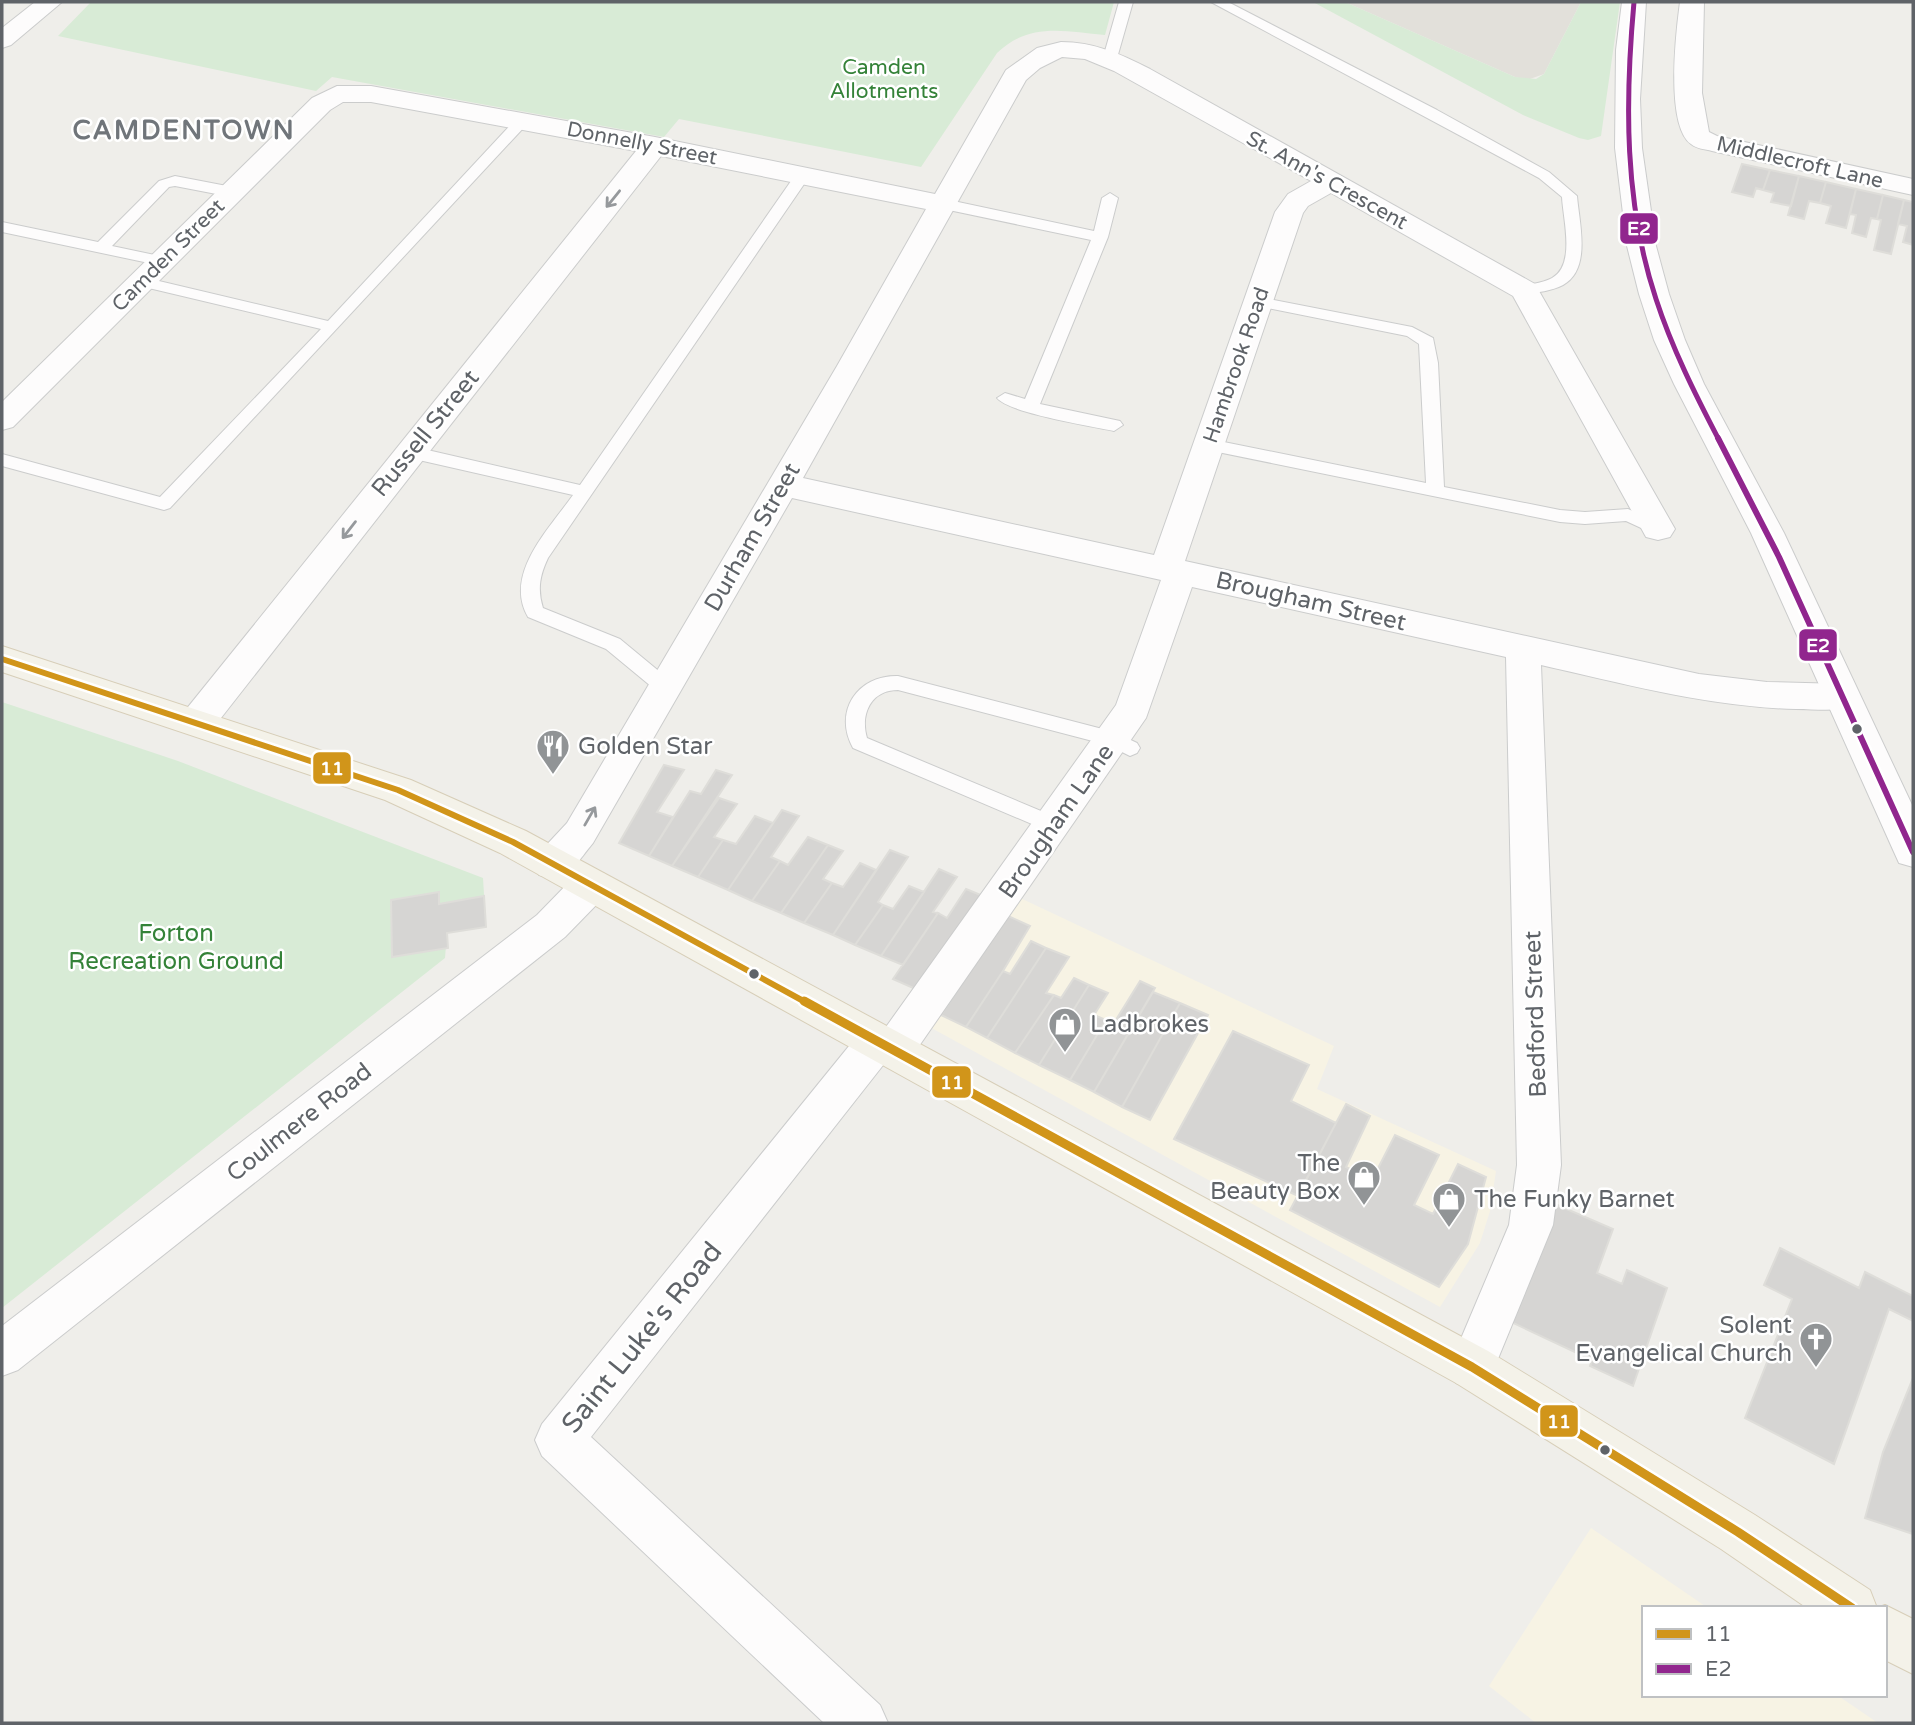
<svg xmlns="http://www.w3.org/2000/svg" width="1915" height="1725" viewBox="0 0 1915 1725" font-family="'Varela Round',sans-serif">
<rect width="100%" height="100%" fill="#efeeea"/>
<path fill="#f7f3e4" d="M1016,896L1334,1046L1317,1089L1496,1171L1490,1211L1480,1243L1440,1307L926,1025Z
M1591,1528L1708,1608H1644V1695H1837L1878,1723H1536L1489,1686Z"/>
<path fill="#e2e0da" d="M1345,2H1581L1544,74L1527,80L1515,77Z"/>
<path fill="#d8ebd6" d="M91,2H1114L1105,35C1064,31 1029,22 997,53L921,167L679,119L664,137L332,77L316,91L58,36Z
M1313,2H1345L1515,77L1536,79L1544,74L1581,2H1620L1601,136L1588,140L1579,138L1523,115Z
M2,702L178,761L483,878L486,927L447,933L445,958L2,1308Z"/>
<path fill="#d6d5d3" stroke="#deddd9" stroke-width="2" d="M1742,164L1770,170L1763,190L1756,188L1753,197L1732,192Z
M1770,170L1799,176L1791,206L1771,202L1774,193L1763,190Z
M1799,176L1826,182L1820,203L1809,201L1804,219L1788,215Z
M1826,182L1856,189L1846,228L1826,223L1831,206L1820,203Z
M1856,189L1883,195L1877,219L1871,218L1866,237L1852,233L1856,215L1850,214Z
M1883,195L1904,200L1891,254L1874,250L1881,220L1877,219Z
M1904,200L1913,202V245L1903,242L1907,226L1898,224Z
M664,765L684,770L657,812L673,817L649,856L619,843Z
M716,770L732,775L672,866L649,856L690,791L701,794Z
M719,798L737,804L714,837L723,840L698,877L672,866Z
M782,810L799,816L771,857L780,861L752,901L728,890Z
M755,816L773,823L728,890L698,877L723,840L736,844Z
M808,837L828,845L781,913L752,901L780,861L788,865Z
M828,845L843,851L823,879L832,883L804,923L781,913Z
M890,850L908,857L878,902L883,905L855,945L833,935Z
M860,863L876,870L833,935L804,923L832,883L843,887Z
M939,869L957,877L933,912L938,913L903,965L881,956Z
M909,886L924,892L881,956L855,945L883,905L893,909Z
M966,889L983,896L920,991L893,979L938,913L947,918Z
M439,892V904L484,896L486,927L447,933L448,948L392,957L391,900Z
M1006,915L1030,926L1003,971L966,1027L941,1015Z
M1031,941L1046,948L987,1038L966,1027L1003,971L1010,974Z
M1046,948L1069,957L1046,993L1054,995L1015,1053L987,1038Z
M1074,978L1089,985L1039,1065L1015,1053L1054,995L1061,998Z
M1140,981L1155,988L1094,1092L1070,1080L1106,1020L1114,1023Z
M1089,985L1108,993L1094,1015L1106,1020L1070,1080L1039,1065Z
M1153,992L1180,1003L1122,1107L1094,1092Z
M1180,1003L1208,1015L1150,1120L1122,1107Z
M1233,1031L1309,1065L1291,1101L1336,1123L1298,1196L1174,1139Z
M1346,1104L1370,1116L1346,1167L1372,1180L1395,1135L1439,1155L1414,1205L1433,1214L1458,1164L1486,1177L1468,1244L1439,1287L1290,1210Z
M1555,1204L1613,1229L1597,1273L1622,1284L1627,1270L1667,1288L1633,1386L1590,1366L1592,1360L1509,1321Z
M1780,1248L1859,1288L1865,1272L1913,1296V1321L1889,1309L1834,1464L1745,1418L1792,1299L1764,1285Z
M1913,1378V1534L1865,1518L1883,1452Z"/>
<g fill="none" stroke-linecap="round" stroke-linejoin="round">
<defs>
<path id="service" d="M1119,2H1133L1117,58L1110,62L1103,58Z
M1211,2H1228L1437,110L1549,172L1577,196C1579,222 1592,269 1563,285C1552,291 1537,292 1525,295L1517,290L1519,287C1530,284 1543,283 1552,278C1576,265 1563,219 1562,197L1539,178Z
M523,116L528,117L530,120L528,123L170,508L164,510L2,466V454L160,497L321,329L136,285L134,282L136,279L142,277L328,321L518,117Z
M803,169L811,174L548,558C540,575 537,589 543,608L620,639L672,682L675,687L672,692H658L606,649L528,617C503,574 550,528 573,495L410,458L401,452L410,446L580,485L798,171Z
M175,176L232,187L240,192L232,197L175,186L169,187L112,246L169,258L171,261L169,264L163,266L2,232V222L98,242L159,181Z
M1110,193L1118,198L1108,237L1040,404L1120,421L1123,425L1114,431C1091,426 1009,413 997,398L1005,393L1025,399L1091,240L944,209L936,204L944,199L1094,231L1102,198Z
M1258,297L1412,327L1433,338L1438,363L1444,487L1560,510L1585,512L1628,509L1664,525L1667,529L1664,533H1652L1626,521L1585,524L1560,522L1203,449L1200,445L1209,439L1426,483L1419,344L1407,336L1252,305L1250,302Z
M898,676L1114,732L1137,743L1140,748L1137,753L1130,756L1108,745L898,690C871,690 860,714 867,738L1060,819L1063,825L1060,831L1053,833L853,748C833,712 857,675 898,676Z"/>
<path id="minor" d="M35,2H62L11,45L2,48V28Z
M1680,2H1704L1702,93L1709,132L1717,136L1913,179V195L1712,151C1705,149 1697,149 1691,144C1665,125 1676,32 1680,2Z
M1061,42C1094,42 1121,54 1150,69L1535,284L1675,529L1670,537L1658,540L1646,537L1513,296L1331,193L1308,206L1303,213L1185,561L1699,674L1767,682L1842,684L1855,688L1860,697L1855,706C1836,712 1816,709 1796,709C1709,707 1625,684 1541,665L1561,1165L1553,1225L1488,1383L1472,1389L1456,1383L1449,1367L1509,1225L1517,1165L1506,657L1192,587L1146,718L908,1062L893,1068L884,1064L591,1437L880,1705L888,1723H824L542,1456L535,1440L542,1424L862,1030L877,1024L886,1027L1116,705L1161,580L792,498L593,843C576,863 568,884 539,875L534,864L539,853L567,823L837,366L926,209L661,156L210,732L197,735L184,732L179,722L184,712L636,151L371,102H343L330,110L13,427L2,430V402L312,98L337,86H371L655,137L935,194L1006,70L1037,48ZM1062,57L1085,59L1114,71L1311,181L1288,194L1275,212L1154,555L803,478L1026,80L1040,68Z
M591,870L605,874L610,885L605,896L565,937L18,1370L2,1376V1326L537,915L577,874Z"/>
<path id="tertiary" d="M1622,2H1646L1640,99L1642,148L1656,246L1669,294L1685,340L1704,384L1784,533L1913,807V867L1899,863L1894,852L1751,533L1674,384L1654,340L1639,294L1627,246L1615,148L1616,50Z"/>
<path id="primary" d="M2,646L411,780L526,831L1488,1351L1755,1515L1870,1590L1877,1608H1807L1721,1549L1456,1383L500,853L385,800L2,672Z
M1885,1605L1913,1619V1674L1885,1660V1608H1877Z"/>
</defs>
<use href="#service" stroke="#cbcccc" stroke-width="2"/>
<use href="#minor" stroke="#cbcccc" stroke-width="2"/>
<use href="#tertiary" stroke="#cbcccc" stroke-width="2"/>
<use href="#primary" stroke="#d7ceb8" stroke-width="2"/>
<use href="#service" fill="#fdfcfc" fill-rule="evenodd"/>
<use href="#minor" fill="#fdfcfc" fill-rule="evenodd"/>
<use href="#tertiary" fill="#fdfcfc" fill-rule="evenodd"/>
<use href="#primary" fill="#f4f2e9" fill-rule="evenodd"/>
<defs>
<path id="bus-1-far1" d="M2,659L398,790L513,842L807,1003"/>
<path id="bus-1" d="M804,1001L1472,1367L1738,1532L1852,1608"/>
<path id="bus-2-far1" d="M1634,2C1625,101 1624,203 1656,299C1672,348 1695,394 1719,440"/>
<path id="bus-2" d="M1718,438L1779,557L1913,852"/>
</defs>
<use href="#bus-1-far1" stroke="#fff" stroke-width="11"/>
<use href="#bus-1" stroke="#fff" stroke-width="14"/>
<use href="#bus-2-far1" stroke="#fff" stroke-width="9"/>
<use href="#bus-2" stroke="#fff" stroke-width="11"/>
<use href="#bus-1-far1" stroke="#d1951a" stroke-width="6"/>
<use href="#bus-1" stroke="#d1951a" stroke-width="9"/>
<use href="#bus-2-far1" stroke="#91268e" stroke-width="5"/>
<use href="#bus-2" stroke="#91268e" stroke-width="6"/>
</g>
<defs><path id="oneway-shaft" d="M-6 0H5M1.5-3L5.5 0L1.5 3" fill="none" stroke-width="1.6" stroke-linecap="round" stroke-linejoin="round" transform="scale(1.75)"/></defs>
<g stroke="#96999c">
<use href="#oneway-shaft" transform="translate(613 199) rotate(129)"/>
<use href="#oneway-shaft" transform="translate(349 530) rotate(128)"/>
<use href="#oneway-shaft" transform="translate(590 816) rotate(-60)"/>
</g>
<defs>
<symbol id="restaurant-pin" viewBox="-11 -11 22 30"><path d="M0 17L-7.5 6A9.5 9.5 0 1 1 7.5 6Z" fill="#919496" stroke="#fff"/><path d="M-5-6h1v4h1v-4h1v4h1v-4h1v5L-1.5 .5V6h-2V.5L-5-1ZM5-6V6H3V1.5H1.5Q1.5-4 5-6Z" fill="#fff"/></symbol>
<symbol id="shop-pin" viewBox="-11 -11 22 30"><path d="M0 17L-7.5 6A9.5 9.5 0 1 1 7.5 6Z" fill="#919496" stroke="#fff"/><path d="M-5-2.5h2.3a2.7 3.5 0 0 1 5.4 0H5L5.5 6h-11ZM-1.5-2.5h3a1.5 2.3 0 0 0-3 0Z" fill="#fff"/></symbol>
<symbol id="church-pin" viewBox="-11 -11 22 30"><path d="M0 17L-7.5 6A9.5 9.5 0 1 1 7.5 6Z" fill="#919496" stroke="#fff"/><path d="M-1.2-6h2.4v3.5h3.3v2.4h-3.3V6h-2.4V-.1h-3.3v-2.4h3.3Z" fill="#fff"/></symbol>
</defs>
<g fill-rule="evenodd">
<use href="#restaurant-pin" x="534" y="727" width="38" height="52"/>
<use href="#shop-pin" x="1046" y="1005" width="38" height="52"/>
<use href="#shop-pin" x="1345" y="1158" width="38" height="52"/>
<use href="#shop-pin" x="1430" y="1180" width="38" height="52"/>
<use href="#church-pin" x="1797" y="1320" width="38" height="52"/>
</g>
<g fill="#5f6368" stroke="#fff" stroke-width="2.5">
<circle cx="1857" cy="729" r="6"/>
<circle cx="754" cy="974" r="6"/>
<circle cx="1605" cy="1450" r="6"/>
</g>
<g text-anchor="middle" stroke-width="5" stroke-linejoin="round" paint-order="stroke">
<g font-size="21" fill="#348238" stroke="#fff">
<text x="884" y="74">Camden<tspan x="884" dy="24">Allotments</tspan></text>
</g>
<g font-size="21" fill="#5f6368" stroke="#fff">
<text transform="translate(642 143) rotate(11)" y="7">Donnelly Street</text>
<text transform="translate(1800 162) rotate(13)" y="7">Middlecroft Lane</text>
<text transform="translate(1327 180) rotate(29)" y="7">St. Ann's Crescent</text>
<text transform="translate(168 255) rotate(-45)" y="7">Camden Street</text>
<text transform="translate(1236 365) rotate(-71)" y="7">Hambrook Road</text>
</g>
<g font-size="24" fill="#5f6368" stroke="#fff">
<text transform="translate(425 433) rotate(-51)" y="8">Russell Street</text>
<text transform="translate(752 537) rotate(-60)" y="8">Durham Street</text>
<text transform="translate(1311 601) rotate(13)" y="8">Brougham Street</text>
<text transform="translate(1056 821) rotate(-55)" y="8">Brougham Lane</text>
<text transform="translate(1535 1014) rotate(-92)" y="8">Bedford Street</text>
<text transform="translate(299 1122) rotate(-38)" y="8">Coulmere Road</text>
</g>
<g font-size="24" fill="#5f6368" stroke="#fff" text-anchor="start">
<text x="578" y="754">Golden Star</text>
<text x="1090" y="1032">Ladbrokes</text>
<text x="1340" y="1171" text-anchor="end">The<tspan x="1340" dy="28">Beauty Box</tspan></text>
<text x="1474" y="1207">The Funky Barnet</text>
<text x="1792" y="1333" text-anchor="end">Solent<tspan x="1792" dy="28">Evangelical Church</tspan></text>
</g>
<g font-size="24" fill="#348238" stroke="#fff">
<text x="176" y="941">Forton<tspan x="176" dy="28">Recreation Ground</tspan></text>
</g>
<g font-size="26" font-weight="bold" letter-spacing="2" fill="#70757a" stroke="#fff">
<text x="184" y="139">CAMDENTOWN</text>
</g>
<g font-size="28" fill="#5f6368" stroke="#fff">
<text transform="translate(641 1337) rotate(-51)" y="10">Saint Luke's Road</text>
</g>
</g>
<g stroke="#fff" stroke-width="2.5">
<rect x="1619" y="212" width="40" height="33" rx="7" fill="#91268e"/>
<rect x="1798" y="628" width="40" height="34" rx="7" fill="#91268e"/>
<rect x="312" y="751" width="40" height="34" rx="7" fill="#d1951a"/>
<rect x="931" y="1065" width="41" height="34" rx="7" fill="#d1951a"/>
<rect x="1539" y="1404" width="40" height="34" rx="7" fill="#d1951a"/>
</g>
<g font-size="19" text-anchor="middle" font-weight="bold" fill="#fff">
<text x="1639" y="235">E2</text>
<text x="1818" y="652">E2</text>
<text x="332" y="775">11</text>
<text x="952" y="1089">11</text>
<text x="1559" y="1428">11</text>
</g>
<rect width="1915" height="1725" fill="none" stroke="#5f6368" stroke-width="7"/>
<rect x="1642" y="1606" width="245" height="91" fill="#ffffff" stroke="#bfc1c3" stroke-width="2"/>
<rect x="1656" y="1629" width="35" height="10" fill="#d1951a" stroke="#bfc1c3" stroke-width="2"/>
<text x="1705" y="1641" font-size="21" fill="#5f6368">11</text>
<rect x="1656" y="1664" width="35" height="10" fill="#91268e" stroke="#bfc1c3" stroke-width="2"/>
<text x="1705" y="1676" font-size="21" fill="#5f6368">E2</text>
</svg>
